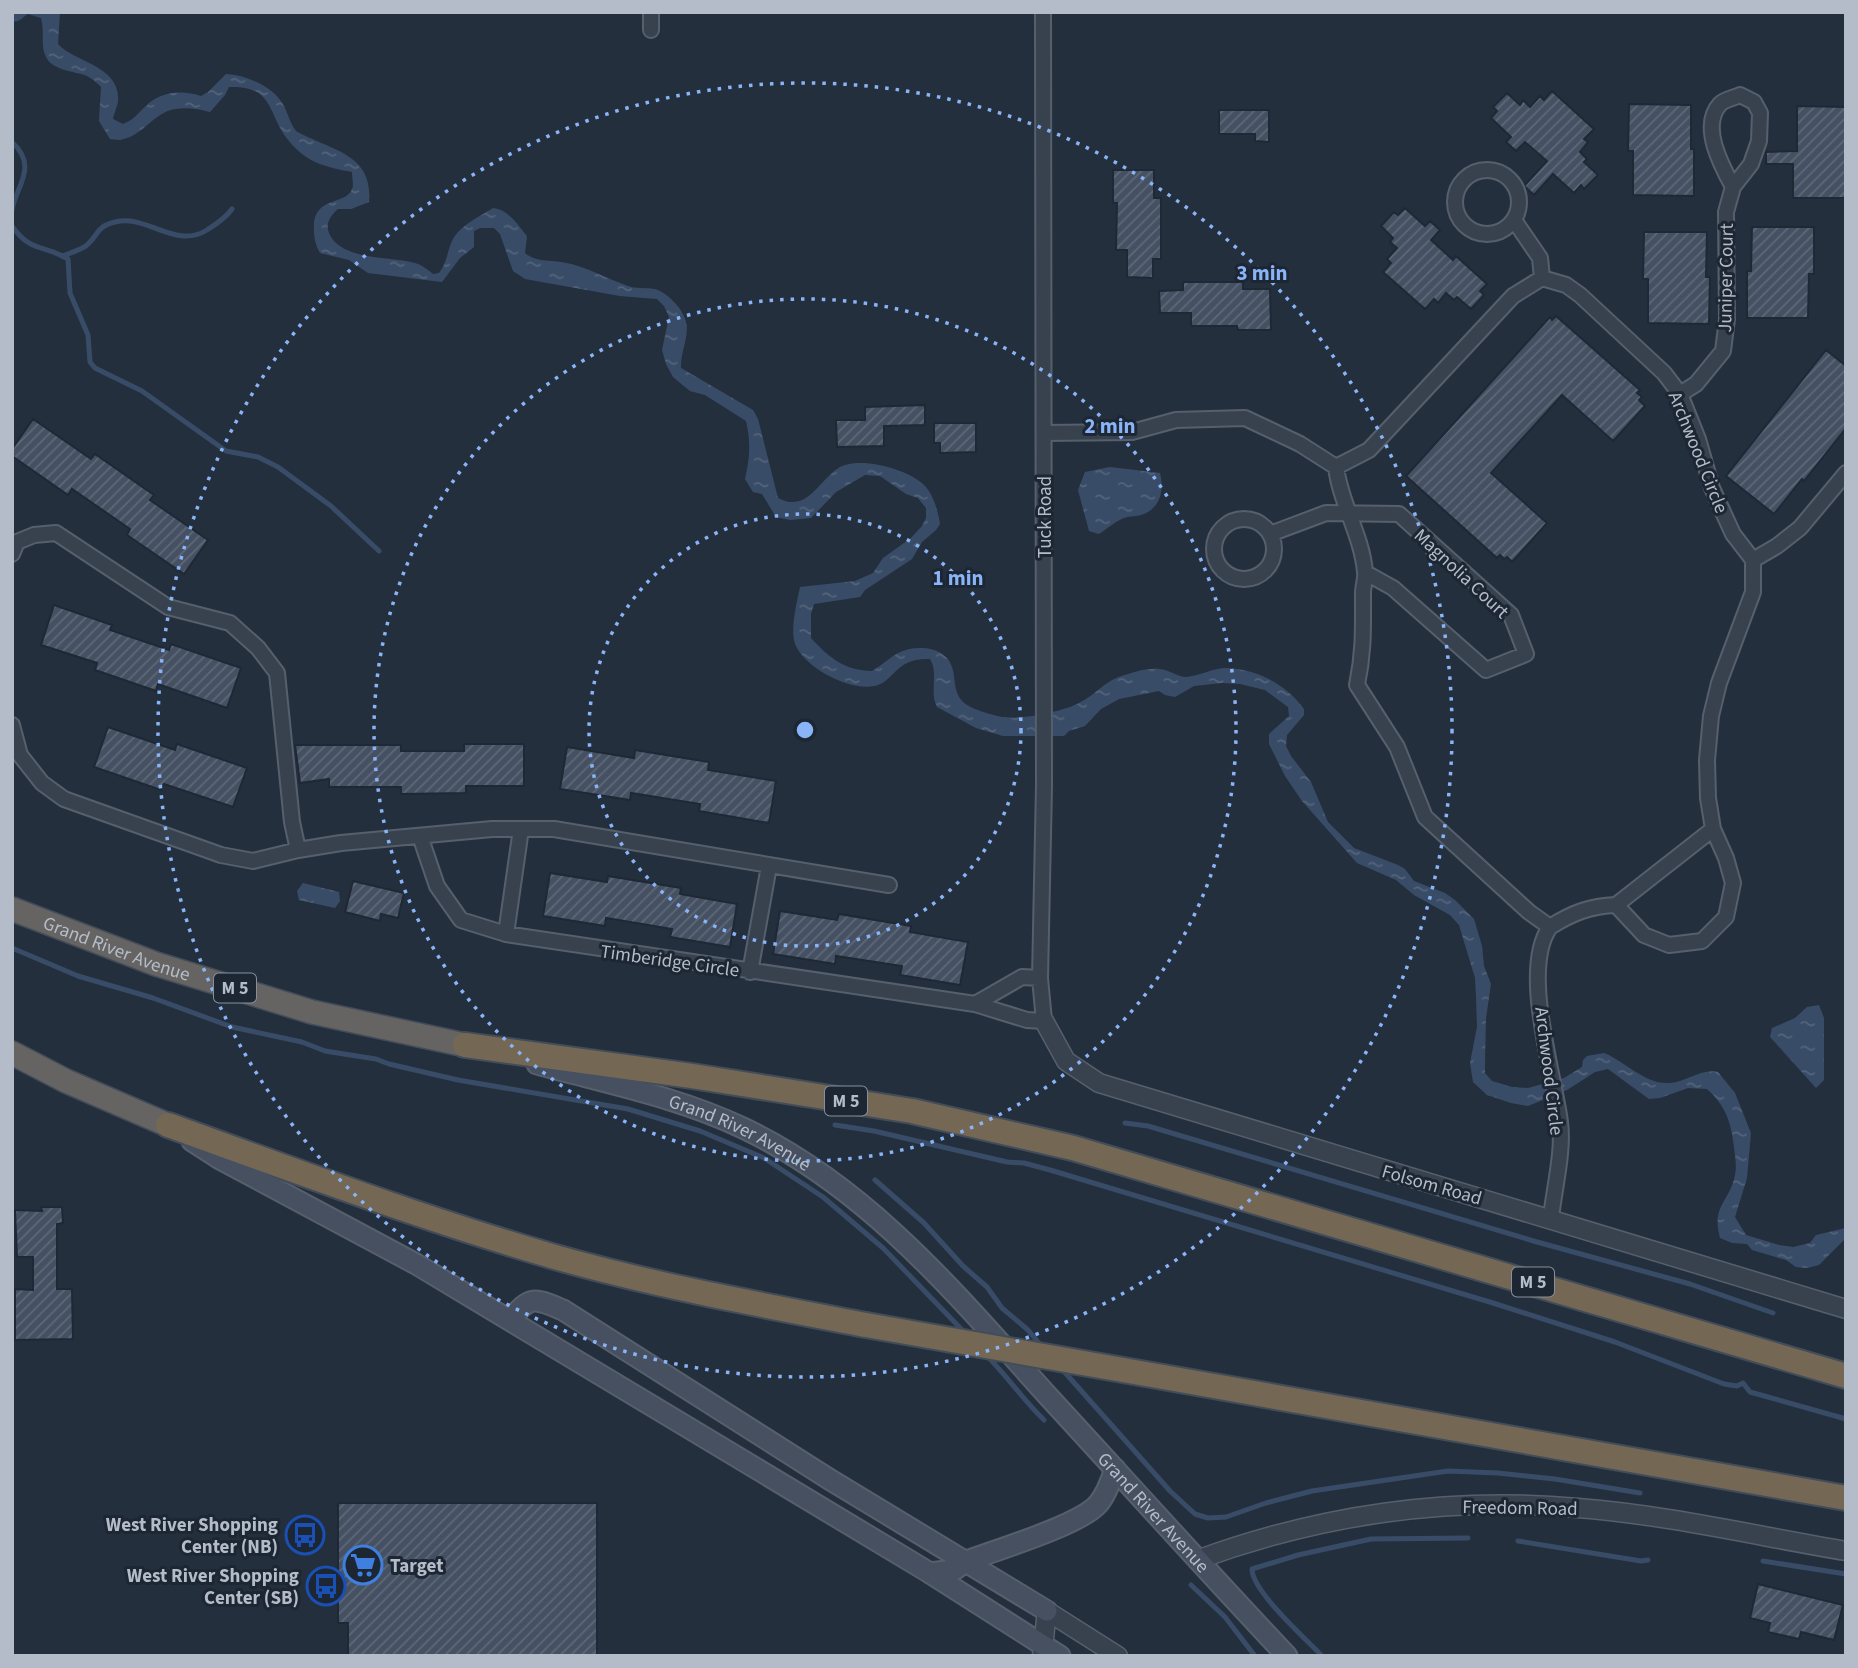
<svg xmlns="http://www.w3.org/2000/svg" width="1858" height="1668" viewBox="0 0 1858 1668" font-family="'Source Sans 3',sans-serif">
<defs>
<pattern id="water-ripples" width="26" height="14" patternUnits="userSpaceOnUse" patternTransform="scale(1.75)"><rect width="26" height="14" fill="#394c67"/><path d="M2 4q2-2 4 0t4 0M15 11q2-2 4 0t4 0" fill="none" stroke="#53647b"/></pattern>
<pattern id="building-hatch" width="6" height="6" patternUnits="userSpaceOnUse" patternTransform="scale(1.75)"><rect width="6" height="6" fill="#455162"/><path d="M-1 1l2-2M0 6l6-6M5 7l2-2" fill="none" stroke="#5d6877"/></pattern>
</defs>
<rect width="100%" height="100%" fill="#242f3e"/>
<path fill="url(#water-ripples)" d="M12,12H60L58,44C74,62 117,65 118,97C119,104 114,112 113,119L123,124C134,120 138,113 146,106C161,91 182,90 201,96L208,92L226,74C247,75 274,87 284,106C288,114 290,123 296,131C329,150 374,153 369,202L351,209H338C331,215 325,223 329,233C341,261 390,256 415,263C422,265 427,269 433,274L439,273C447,263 447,252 452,241C460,225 479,217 493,208C509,210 517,224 527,236L525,253C535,262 549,260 561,262C586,266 605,278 628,286C638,290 651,286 660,291C670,296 682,309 685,319C691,334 680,352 681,368L753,410L758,419L778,498C808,514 819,479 840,467C861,456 907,469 923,484C933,493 938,511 940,524L936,530L922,542L912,559L865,590L860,597L814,604L811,614V638C828,657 845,671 872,671C881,666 889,658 898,653C915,644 946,646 952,667C956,679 953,692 963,702C970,709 992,715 1002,717C1021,720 1062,712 1079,703C1094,696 1104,682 1119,677C1133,672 1151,666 1165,670C1172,672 1179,677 1186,677C1199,676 1213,668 1227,668C1257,669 1287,685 1304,709V715L1287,735L1286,746L1291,756L1311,782L1328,822L1354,848L1398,865L1405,869L1414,881L1445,893L1455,900L1474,919L1482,946L1484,966L1491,984L1486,1018L1485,1062V1073L1492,1081L1512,1087L1528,1088L1564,1078L1582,1067L1583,1060L1587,1056L1604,1053C1625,1061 1645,1085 1670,1083C1687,1082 1701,1068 1718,1072L1735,1093L1751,1133L1747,1178L1735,1217L1746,1235L1779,1245L1793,1247L1810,1243L1816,1235L1846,1228V1238L1819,1265L1807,1268L1796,1267L1786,1260L1752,1250L1747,1244L1732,1243L1720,1238C1711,1205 1730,1202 1735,1175C1737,1166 1735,1156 1734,1147C1731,1122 1726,1106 1707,1089L1688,1088L1660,1098L1649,1099L1608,1069L1595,1072L1567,1090L1528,1106L1511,1103L1487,1095L1473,1082L1470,1063L1477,1027L1476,996L1475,978L1459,925L1450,915L1414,895L1396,880L1357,863L1302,801L1285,776L1269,744V734L1289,716L1288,707L1265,690L1240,684L1222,683L1194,686L1175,697L1165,695L1159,691L1119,699L1101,709L1085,726L1069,731L1064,736H1003L976,728L937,707C929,692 939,673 930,659C895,657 895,682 874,686C850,691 807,669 796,646C789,632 797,602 800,587L855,581L873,573L883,558L911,538L922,526L926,518V508L918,498L906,494L880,476L865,475L836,492L811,518L790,520L776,517L762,494L753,492L745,479C750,458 751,442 746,421L705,395L690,391L673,377L666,364L662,350L669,317L664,306L657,299L620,296L525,279L513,271L500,234L494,228H480L474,231V247L460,258L442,282L368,273L349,260L320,253C316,246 314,239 314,231C311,195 346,206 352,189C354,185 352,177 352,172C326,167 307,163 289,141C267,115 275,85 229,87L225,95L210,112C199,109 187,107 175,109C150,113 139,145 110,139L99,121L101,87C97,83 93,79 87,76C75,71 53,71 46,57C40,45 45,31 41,18L28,14C22,17 20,23 12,21Z
M1110,467L1160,473C1164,489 1161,507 1144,514C1139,516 1133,516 1127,517C1117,520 1108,528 1099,534L1089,531L1078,490L1085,472Z
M303,883L339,892L340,901L335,908L299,900L297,891Z
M1819,1005L1824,1018V1080L1816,1088L1770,1037L1772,1028L1795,1018L1807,1007Z"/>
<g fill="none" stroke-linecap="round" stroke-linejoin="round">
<path stroke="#394c67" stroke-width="5" d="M12,142C39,167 16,186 12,210
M12,226C31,253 43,244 68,259L70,293L88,335L90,362L95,368L142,391L226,451L258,457L278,467L331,506L379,551
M62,256C70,253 81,250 87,245C99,235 95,227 115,222C148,214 175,250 207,230C216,224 226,218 232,209
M12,948L78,976L153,998L232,1027L302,1042L325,1051L376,1059L389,1064L458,1080L628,1109L700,1131L764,1158L823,1197L883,1248L966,1334
M1125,1123L1148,1126L1537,1242L1690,1284L1773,1313
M835,1125L874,1131L1007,1162L1024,1163L1050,1170L1493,1303L1615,1342L1724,1384L1737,1386L1743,1383L1750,1392L1846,1419
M875,1180L924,1223L963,1266L987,1287L1002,1308L1028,1330L1043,1348
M987,1356C1008,1377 1023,1400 1044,1420
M1061,1368L1170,1491L1195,1514L1208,1518L1226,1517L1266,1503L1312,1491L1448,1471L1498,1473L1555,1479L1640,1493
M1518,1541L1641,1561L1648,1560
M1763,1561L1846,1574
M1191,1585L1225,1617L1255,1656
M1322,1656C1305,1638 1252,1591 1252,1569L1298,1555L1371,1539L1468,1538"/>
</g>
<path fill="url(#building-hatch)" stroke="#1f2835" stroke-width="2" d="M1552,91L1594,129L1584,139L1588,142L1580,152L1587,159L1584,162L1598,175L1584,189L1581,185L1574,193L1553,174L1534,195L1524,186L1547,161L1525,142L1516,151L1506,142L1511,137L1491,118L1497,111L1493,107L1507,93L1520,105L1523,100L1530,107L1540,96L1544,100Z
M1629,104L1691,105V149H1694V196L1633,195V151H1628Z
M1797,106L1846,107V198H1793V164H1766V152L1797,151Z
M1219,110H1269V142L1255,141V134H1219Z
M1113,170H1154V198H1161V259H1153V278L1127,277V250H1116L1117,203H1113Z
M1405,208L1425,226L1430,221L1440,230L1431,240L1453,260L1456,256L1487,284L1480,291L1484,295L1471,309L1457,297L1454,300L1446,293L1438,303L1434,299L1425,309L1383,272L1391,263L1387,259L1397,248L1390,242L1393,238L1381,226L1394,212L1398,215Z
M1752,227H1814V274H1809L1808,318H1747V271H1751Z
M1644,232H1707L1706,277H1710L1709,324L1648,323V279H1643Z
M1183,282H1243V289H1270L1271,330H1238L1237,326H1191V313H1160L1159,291L1183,290Z
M1556,316L1640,390L1637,393L1642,397L1639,400L1645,406L1613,441L1562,395L1491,473L1547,523L1512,562L1507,557L1504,559L1500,555L1497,558L1406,476L1550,317L1552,320Z
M1826,350L1846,366V428L1804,481L1802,479L1774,514L1726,476Z
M925,405V425L884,426V446L837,447L836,420H865V407Z
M33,419L91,459L95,454L154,495L150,500L208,540L184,574L127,535L130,529L72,489L68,495L12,456V449Z
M934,423H976V452L940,453V443H934Z
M54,605L112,625L110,630L169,650L171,644L241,668L227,708L158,684L156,691L95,670L97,663L41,645Z
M108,727L175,750L177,744L247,768L233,807L164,784L161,790L94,767Z
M464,744H524V786H466V793L401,794V787H329V779L300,783L295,745H401V751H464Z
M567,747L634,758L635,750L709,762L708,770L776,781L769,823L699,811L700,804L631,793L630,800L560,789Z
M550,873L607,882L608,876L681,888L680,894L737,904L730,947L670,937L672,929L606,918L605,926L543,916Z
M353,881L404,893L398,918L381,914L380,921L345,912Z
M780,911L837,920L839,914L911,926L910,932L968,942L960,985L900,975L902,966L836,956L835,964L773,954Z
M41,1207H62L63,1223L57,1224V1289H72L73,1339L15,1340V1289L33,1290V1257H17L15,1210L42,1211Z
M338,1503H597V1656H348V1623H338Z
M1758,1584L1843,1605L1834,1640L1801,1632L1799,1639L1768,1632L1770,1623L1750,1618Z"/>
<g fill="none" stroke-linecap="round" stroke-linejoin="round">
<defs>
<path id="minor" d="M651,30V12
M1740,95L1754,102L1760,113L1759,141L1751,164L1733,187C1721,165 1700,126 1720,104C1725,99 1734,98 1740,95Z
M1455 202a32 32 0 1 1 64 0a32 32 0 1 1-64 0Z
M1514,220L1540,258L1542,278
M1680,394L1696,384L1723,351L1727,319L1726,212L1733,187
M1044,433L1132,432L1176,420L1245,418L1300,444L1336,467L1369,450L1513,296L1542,278L1566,285L1580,295L1664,373L1680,394L1698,439L1712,488L1733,534L1753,560V592L1719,683L1711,716L1707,760L1708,798L1713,829L1616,905
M1336,467C1340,502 1362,536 1365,572C1366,578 1363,586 1363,593C1363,628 1364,651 1357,685L1397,747L1425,817L1529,912L1550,927C1572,913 1590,906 1616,905L1644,935L1669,945L1702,941L1726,917L1733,883L1726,858L1713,829
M1214 549a30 30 0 1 1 60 0a30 30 0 1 1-60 0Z
M1270,534L1326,513L1399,514L1511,615L1526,654L1486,670L1393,588L1366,573
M12,554L17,542L34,535L56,533L168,607L230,623L258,648L277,673L292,822L298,850
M1753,560L1777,546L1800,528L1846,473
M12,725L20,755L42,783L64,799L221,855L253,861L298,850L341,843L492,829H554L889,885
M420,836L437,886L461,920L506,934L975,1004L1027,1020L1044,1021L1040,978L1044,786L1043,12
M1550,927C1520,969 1554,1073 1560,1122C1564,1150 1554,1189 1551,1218
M506,934L521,829
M750,972L769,866
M975,1004L1022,977L1040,978"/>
<path id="tertiary" d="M1044,1021L1066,1061L1099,1083L1846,1309
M1197,1560C1319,1515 1449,1496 1578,1508C1668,1515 1757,1536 1846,1551
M1042,1656L1047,1611L1118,1656"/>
<g id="secondary">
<path id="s1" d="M537,1064C606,1083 678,1097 743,1128C869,1188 956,1294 1047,1395C1127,1482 1206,1570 1287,1656"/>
<path d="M192,1141L220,1159L416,1264L930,1573L1060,1656"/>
<path d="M510,1320C531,1295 534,1298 563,1310L829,1479L1047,1611"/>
<path d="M930,1573L954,1570L967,1561C996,1550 1080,1525 1098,1504C1106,1495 1111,1481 1115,1469"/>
</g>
<g id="trunk">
<path id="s2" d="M12,909L156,964L312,1012L465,1045"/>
<path d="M12,1053L66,1081L168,1125"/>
</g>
<path id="motorway" d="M465,1045L692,1076L912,1111L1073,1148L1846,1376
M168,1125C296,1171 424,1219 555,1257C657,1286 762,1305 866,1325
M1163,1377L1846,1498"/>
</defs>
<use href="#minor" stroke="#565f6c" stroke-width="18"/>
<use href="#tertiary" stroke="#565f6c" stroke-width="21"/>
<use href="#secondary" stroke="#565f6c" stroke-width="23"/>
<use href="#trunk" stroke="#434c59" stroke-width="26"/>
<use href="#motorway" stroke="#434c59" stroke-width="28"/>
<use href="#minor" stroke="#38414e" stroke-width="14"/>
<use href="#tertiary" stroke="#38414e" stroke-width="18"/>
<use href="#secondary" stroke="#465061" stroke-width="19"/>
<use href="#trunk" stroke="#656462" stroke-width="23"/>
<use href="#motorway" stroke="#746855" stroke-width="24"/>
<defs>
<path id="motorway-bridge" d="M866,1325L1163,1377"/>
</defs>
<use href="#motorway-bridge" stroke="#434c59" stroke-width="28" stroke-linecap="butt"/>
<use href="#motorway-bridge" stroke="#746855" stroke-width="24"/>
</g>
<g fill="none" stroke="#8ab4f8" stroke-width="3.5" stroke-dasharray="3.5 7">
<circle cx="805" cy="730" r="216"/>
<circle cx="805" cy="730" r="431"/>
<circle cx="805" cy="730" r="647"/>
</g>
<defs>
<symbol id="bus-ring" viewBox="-11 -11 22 22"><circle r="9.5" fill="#1d2633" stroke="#1a4fb4" stroke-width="1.5"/><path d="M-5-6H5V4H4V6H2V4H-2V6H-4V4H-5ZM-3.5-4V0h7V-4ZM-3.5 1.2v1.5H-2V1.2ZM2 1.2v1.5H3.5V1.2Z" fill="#1a4fb4"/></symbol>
<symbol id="supermarket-ring" viewBox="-11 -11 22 22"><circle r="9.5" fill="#1d2633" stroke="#3f7fe0" stroke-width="1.5"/><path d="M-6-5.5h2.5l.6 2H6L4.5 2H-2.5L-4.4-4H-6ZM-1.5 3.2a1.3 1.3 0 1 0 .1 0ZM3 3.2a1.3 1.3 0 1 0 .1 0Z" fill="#3f7fe0"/></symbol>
</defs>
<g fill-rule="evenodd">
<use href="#bus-ring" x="283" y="1513" width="44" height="44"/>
<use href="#supermarket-ring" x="341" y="1543" width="44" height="44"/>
<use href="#bus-ring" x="304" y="1564" width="44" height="44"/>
</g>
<g text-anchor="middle" stroke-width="6" stroke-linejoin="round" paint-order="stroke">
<g fill="#1d2633" stroke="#878f9c" stroke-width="2">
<rect x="214" y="973.5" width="42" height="29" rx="5"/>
<rect x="825" y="1086.5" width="42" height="29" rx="5"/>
<rect x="1512" y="1267.5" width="42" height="29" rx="5"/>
</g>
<g font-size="18" font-weight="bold" fill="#b4bcc9">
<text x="235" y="994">M 5</text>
<text x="846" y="1107">M 5</text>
<text x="1533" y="1288">M 5</text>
</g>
<g font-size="19" fill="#b4bcc9" stroke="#1d2633">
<text transform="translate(1725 278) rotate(-89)" y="7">Juniper Court</text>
<text transform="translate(1699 452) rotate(68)" y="7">Archwood Circle</text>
<text transform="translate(1044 517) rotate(-90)" y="7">Tuck Road</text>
<text transform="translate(1462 573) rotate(43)" y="7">Magnolia Court</text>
<text dy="7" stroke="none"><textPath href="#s2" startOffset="112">Grand River Avenue</textPath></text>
<text transform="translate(670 960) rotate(8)" y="7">Timberidge Circle</text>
<text transform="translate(1550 1071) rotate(83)" y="7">Archwood Circle</text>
<text dy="7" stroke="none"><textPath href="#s1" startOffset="215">Grand River Avenue</textPath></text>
<text transform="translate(1432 1184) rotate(16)" y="7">Folsom Road</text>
<text transform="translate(1520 1507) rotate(1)" y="7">Freedom Road</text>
<text dy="7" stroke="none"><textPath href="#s1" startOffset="782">Grand River Avenue</textPath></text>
</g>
<g font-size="19" font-weight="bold" fill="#b4bcc9" stroke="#1d2633" text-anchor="end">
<text x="278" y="1531">West River Shopping<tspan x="278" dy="22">Center (NB)</tspan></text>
<text x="390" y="1572" text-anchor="start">Target</text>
<text x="299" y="1582">West River Shopping<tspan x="299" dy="22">Center (SB)</tspan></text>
</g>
</g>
<circle cx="805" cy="730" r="10" fill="#8ab4f8" stroke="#1d2633" stroke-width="3.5"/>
<g font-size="21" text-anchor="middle" font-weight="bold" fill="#8ab4f8" stroke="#1d2633" stroke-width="6" stroke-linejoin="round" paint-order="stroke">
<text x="1262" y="280">3 min</text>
<text x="1110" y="433">2 min</text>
<text x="958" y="585">1 min</text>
</g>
<rect width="1858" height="1668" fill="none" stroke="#b4bcc9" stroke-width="28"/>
</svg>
